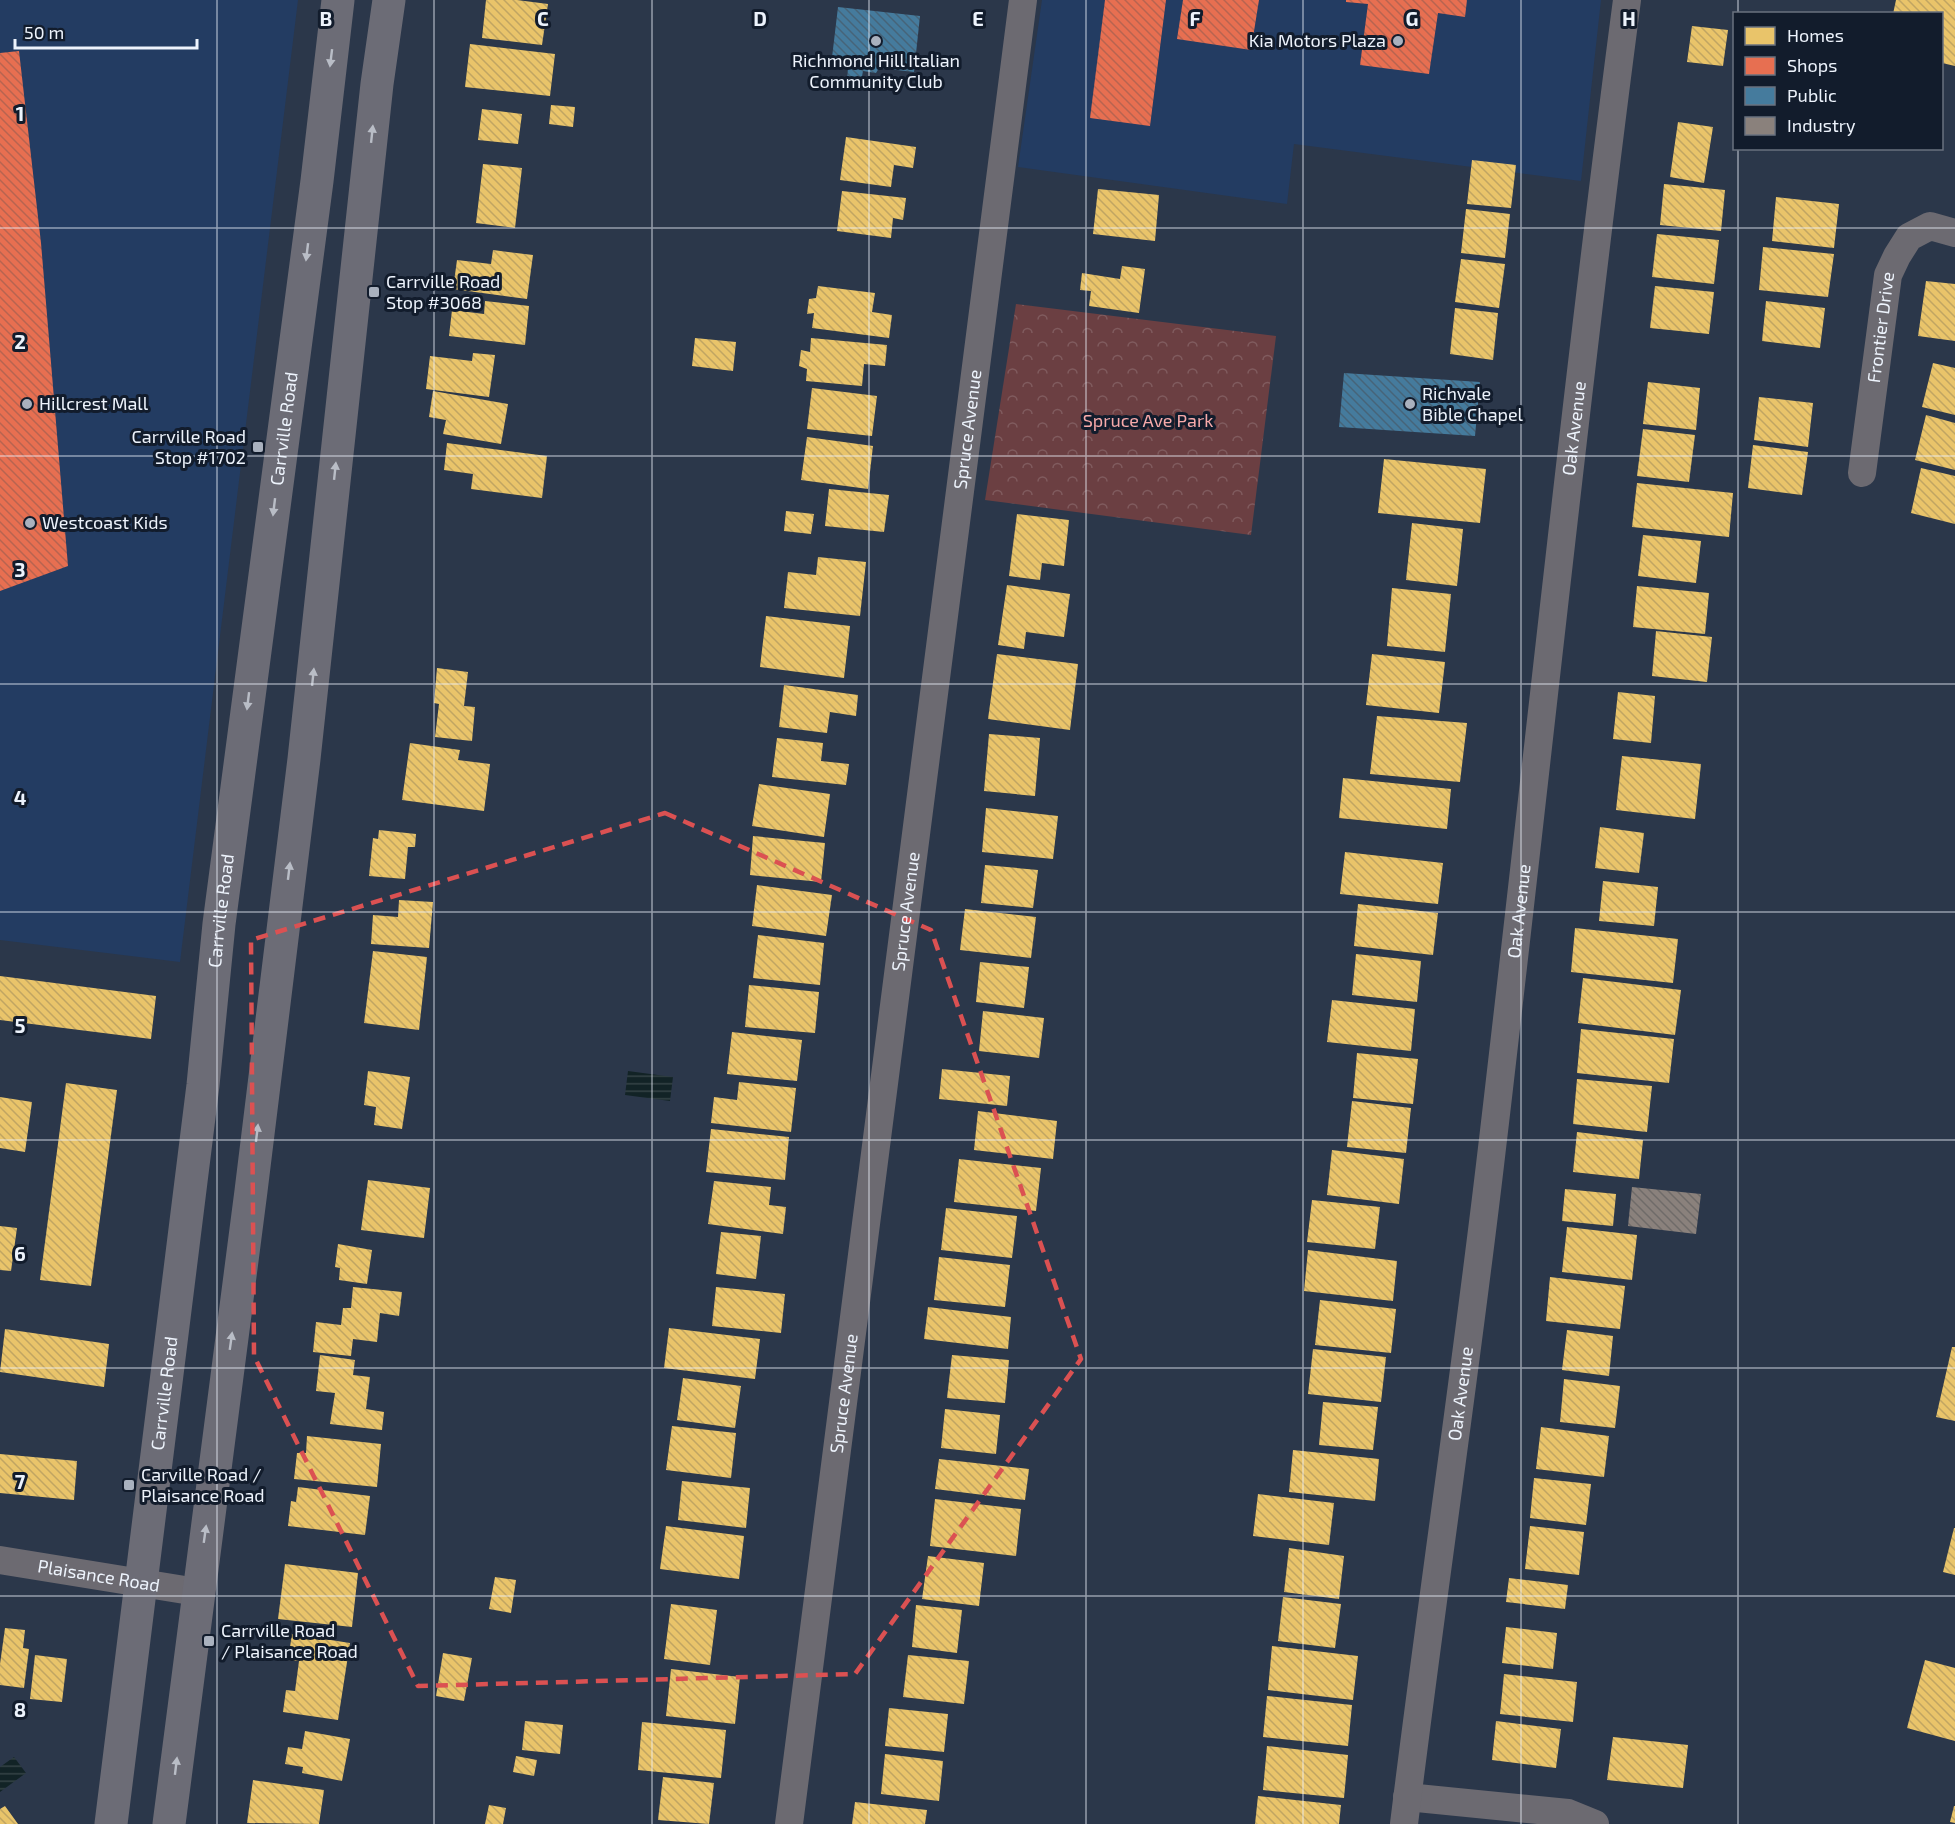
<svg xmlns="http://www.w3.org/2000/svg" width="1955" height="1824" viewBox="0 0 1955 1824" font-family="'Exo 2',sans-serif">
<defs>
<pattern id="park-crowns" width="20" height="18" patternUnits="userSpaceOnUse" patternTransform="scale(1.5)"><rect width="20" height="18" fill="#6b3f42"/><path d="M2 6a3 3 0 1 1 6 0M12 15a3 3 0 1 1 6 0" fill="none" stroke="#805b5e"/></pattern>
<pattern id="water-rules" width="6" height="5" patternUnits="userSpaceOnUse" patternTransform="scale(1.5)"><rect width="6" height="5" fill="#122326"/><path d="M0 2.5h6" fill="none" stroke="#354346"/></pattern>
<pattern id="homes-back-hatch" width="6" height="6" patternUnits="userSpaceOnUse" patternTransform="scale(1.5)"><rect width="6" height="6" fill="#e9c46a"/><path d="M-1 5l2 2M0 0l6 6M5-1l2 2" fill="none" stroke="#c0a562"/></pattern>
<pattern id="shops-back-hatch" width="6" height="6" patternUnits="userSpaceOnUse" patternTransform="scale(1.5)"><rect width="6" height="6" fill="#e76f51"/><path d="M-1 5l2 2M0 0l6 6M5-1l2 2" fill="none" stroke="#b76450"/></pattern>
<pattern id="public-back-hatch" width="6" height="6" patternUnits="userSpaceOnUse" patternTransform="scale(1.5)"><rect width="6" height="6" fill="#457b9d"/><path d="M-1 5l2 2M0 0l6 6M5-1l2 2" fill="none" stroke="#466479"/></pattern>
<pattern id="industry-back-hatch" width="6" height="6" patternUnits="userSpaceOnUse" patternTransform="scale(1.5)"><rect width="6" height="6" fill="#8a817c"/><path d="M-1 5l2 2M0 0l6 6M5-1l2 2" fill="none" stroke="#6f6b69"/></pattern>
</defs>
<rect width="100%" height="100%" fill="#2b374a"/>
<path fill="#233c62" d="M0,0H298L180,962L0,940Z
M1042,0H1601L1581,181L1294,144L1287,204L1018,167Z"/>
<path fill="url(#park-crowns)" d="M1016,304L1276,336L1251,535L985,500Z"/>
<path fill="url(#water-rules)" d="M628,1071L673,1077L670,1101L625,1095Z
M14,1757L26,1773L0,1792V1767Z"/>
<path fill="url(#homes-back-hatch)" d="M486,0H517L548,4L542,45L482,38Z
M1896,0H1955V66L1942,63V14H1893Z
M1692,26L1728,30L1723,66L1687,62Z
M470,44L555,54L550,96L465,87Z
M551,105L575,107L573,127L549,124Z
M482,109L522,114L518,144L478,140Z
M1678,122L1713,127L1704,183L1670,177Z
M846,137L916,147L913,168L894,165L891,187L840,180Z
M1472,160L1516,165L1511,208L1467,204Z
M483,164L522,168L515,228L476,223Z
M1664,184L1725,190L1721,231L1660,225Z
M1098,189L1159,195L1155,241L1093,234Z
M842,191L906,198L903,220L893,218L891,238L837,231Z
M1776,197L1839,204L1834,248L1772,241Z
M1466,209L1510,214L1505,258L1461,253Z
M1657,234L1719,240L1714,284L1652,277Z
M1763,247L1834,254L1828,297L1759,290Z
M493,250L533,255L527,299L453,289L457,260L491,264Z
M1461,259L1505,264L1499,308L1455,302Z
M1122,266L1145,269L1139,313L1089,306L1091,291L1080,290L1082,273L1120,279Z
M1926,281L1955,284V341L1918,336Z
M818,286L875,293L872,312L892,315L889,338L812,328L814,313L807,314L809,299L816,298Z
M1655,286L1714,292L1709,334L1650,328Z
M485,301L529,306L525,345L449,336L452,310L484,314Z
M1766,301L1825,308L1820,348L1762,341Z
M1455,308L1498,313L1493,360L1450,354Z
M695,338L736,342L733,371L692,366Z
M811,338L887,345L885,366L864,364L862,386L806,381L807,369L799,366L801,350L810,352Z
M473,353L495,355L489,397L426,389L430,356L472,361Z
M1933,363L1955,368V415L1922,407Z
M1648,382L1700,388L1696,430L1643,424Z
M812,388L877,396L872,436L807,429Z
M433,391L508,404L501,444L443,434L446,420L429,417Z
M1759,397L1813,403L1808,447L1754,440Z
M1926,415L1955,423V470L1915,460Z
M1643,429L1695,435L1689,482L1637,476Z
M807,437L873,446L868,489L801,480Z
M447,443L547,456L542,498L471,489L473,474L444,470Z
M1753,445L1808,452L1802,495L1748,488Z
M1384,459L1486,469L1480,523L1378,513Z
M1921,468L1955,476V524L1911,513Z
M1637,483L1733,493L1729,537L1632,527Z
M829,489L889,495L884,532L825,526Z
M786,511L814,514L811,534L784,531Z
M1017,514L1069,520L1064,566L1042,563L1040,580L1009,576Z
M1412,523L1463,529L1457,586L1406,580Z
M1643,535L1701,541L1696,583L1638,576Z
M818,557L866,562L860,616L784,608L788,572L816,575Z
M1007,585L1070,594L1064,637L1026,632L1024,649L998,645Z
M1637,586L1709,593L1705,634L1633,627Z
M1392,588L1451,594L1445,652L1387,646Z
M766,616L850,626L844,678L760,667Z
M1656,631L1712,637L1707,682L1652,676Z
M997,654L1078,664L1070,730L988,719Z
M1372,654L1445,662L1439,713L1366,705Z
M437,668L468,672L464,706L475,707L472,741L435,737L439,704L434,703Z
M784,685L858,695L856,716L830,712L827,733L779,727Z
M1618,692L1655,696L1651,743L1613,739Z
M1377,716L1467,723L1460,782L1370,774Z
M989,734L1040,738L1035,796L984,791Z
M777,738L823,743L821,761L849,764L846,785L772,777Z
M410,743L460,750L458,760L490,764L484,811L402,800Z
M1622,756L1701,764L1695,819L1616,810Z
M1343,778L1451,789L1447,829L1339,818Z
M759,784L830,794L824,837L752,826Z
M986,808L1058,816L1053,859L982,852Z
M1600,827L1644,833L1639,873L1595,868Z
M379,830L416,834L415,847H408L405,879L369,876L373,838L378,839Z
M753,836L825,843L821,882L750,875Z
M1345,852L1443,863L1438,904L1340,894Z
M985,865L1038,870L1033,908L981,903Z
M1603,881L1658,887L1654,926L1599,921Z
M757,885L832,895L826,936L752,926Z
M399,900L433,902L429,948L371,944L373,915L398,917Z
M1358,904L1438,913L1433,955L1354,946Z
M965,909L1036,917L1031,958L960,950Z
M1575,928L1678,939L1673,983L1571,972Z
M758,935L824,943L820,985L753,978Z
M373,951L427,957L419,1030L364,1023Z
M1356,954L1421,961L1417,1002L1352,995Z
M980,962L1029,967L1024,1008L976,1002Z
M0,976L156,996L151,1039L0,1020Z
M1583,978L1681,990L1675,1035L1578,1023Z
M749,985L819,992L815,1033L745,1027Z
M1332,1000L1415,1009L1411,1051L1327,1042Z
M983,1011L1044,1018L1039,1058L979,1051Z
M1581,1029L1674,1039L1669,1083L1577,1073Z
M732,1032L802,1040L797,1081L727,1074Z
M1357,1053L1418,1059L1413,1104L1353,1098Z
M942,1069L1010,1076L1007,1106L939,1099Z
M368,1071L410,1077L402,1129L374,1125L376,1107L364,1105Z
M1577,1079L1652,1086L1647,1132L1573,1124Z
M739,1082L796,1088L791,1132L711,1123L714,1097L737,1100Z
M66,1083L117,1090L91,1286L40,1280Z
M0,1097L32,1102L25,1152L0,1148Z
M1352,1101L1411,1108L1406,1153L1347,1147Z
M978,1111L1057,1121L1053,1159L974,1150Z
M711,1129L789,1137L785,1180L706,1172Z
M1577,1132L1643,1140L1639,1179L1573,1172Z
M1332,1150L1404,1159L1399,1204L1327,1195Z
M959,1159L1041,1168L1036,1211L954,1202Z
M368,1180L430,1188L424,1238L361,1230Z
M714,1181L771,1187L769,1205L786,1207L783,1234L708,1224Z
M1565,1189L1616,1194L1613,1226L1562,1221Z
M1312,1200L1380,1207L1375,1249L1307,1242Z
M946,1208L1017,1216L1012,1258L941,1250Z
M0,1226L17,1228L11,1271L0,1270Z
M1567,1227L1637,1235L1632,1280L1562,1272Z
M721,1232L761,1236L756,1279L716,1274Z
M338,1244L372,1250L367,1284L339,1280L340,1268L335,1267Z
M1308,1250L1397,1261L1393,1301L1304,1291Z
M939,1257L1010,1265L1005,1307L934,1300Z
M1550,1277L1625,1286L1620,1329L1546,1321Z
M353,1287L402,1292L399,1316L380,1313L377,1342L353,1339L351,1356L313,1352L316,1322L341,1325L343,1308H351Z
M716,1287L785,1294L781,1333L712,1326Z
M1320,1300L1396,1309L1391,1353L1315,1345Z
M928,1307L1011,1317L1008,1349L924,1339Z
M669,1328L760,1339L755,1379L664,1368Z
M5,1329L109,1344L104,1387L0,1372Z
M1567,1330L1613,1336L1609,1376L1562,1370Z
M1952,1347H1955V1421L1936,1417Z
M1313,1349L1386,1357L1381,1402L1308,1394Z
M320,1355L355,1360L353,1375L370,1377L366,1409L384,1412L382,1430L330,1424L335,1393L316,1391Z
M952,1355L1009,1360L1005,1403L947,1398Z
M683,1378L741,1386L735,1428L677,1420Z
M1564,1379L1620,1386L1615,1428L1560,1422Z
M1323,1402L1378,1407L1373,1450L1319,1445Z
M945,1409L1000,1415L996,1454L941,1448Z
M672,1426L736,1433L731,1478L666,1470Z
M1541,1427L1609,1436L1604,1477L1536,1469Z
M307,1436L381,1444L377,1487L294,1479L297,1453H306Z
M1293,1450L1379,1459L1375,1501L1289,1492Z
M0,1454L77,1461L74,1500L0,1493Z
M939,1459L1029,1469L1025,1500L935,1489Z
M1534,1478L1591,1484L1586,1525L1530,1518Z
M682,1481L750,1488L746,1528L678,1520Z
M298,1487L370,1496L365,1535L288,1526L291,1501L296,1502Z
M1258,1494L1334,1503L1329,1545L1253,1536Z
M935,1499L1021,1509L1016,1556L930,1546Z
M666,1526L744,1536L739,1579L660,1569Z
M1530,1526L1584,1532L1579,1575L1525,1569Z
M1954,1528H1955V1575L1943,1572Z
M1289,1548L1344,1556L1339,1599L1284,1592Z
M928,1556L984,1563L979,1606L922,1599Z
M285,1564L358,1573L352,1627L278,1619Z
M495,1577L516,1580L511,1613L489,1609Z
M1509,1578L1568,1585L1565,1609L1506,1602Z
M1283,1597L1341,1604L1335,1648L1278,1641Z
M671,1604L717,1610L710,1665L664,1659Z
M916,1605L962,1610L957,1653L912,1647Z
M1506,1627L1557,1633L1553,1669L1502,1663Z
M5,1628L25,1630L23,1648L29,1649L24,1688L0,1685V1664Z
M292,1634L350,1643L338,1720L283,1712L286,1690L295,1691L299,1661L288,1660Z
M1272,1646L1358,1656L1353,1700L1268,1690Z
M443,1653L472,1658L464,1701L436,1696Z
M35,1655L67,1659L62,1702L30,1699Z
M908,1655L969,1661L964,1704L903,1697Z
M1925,1660L1955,1668V1741L1907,1728Z
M671,1669L740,1677L735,1724L666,1716Z
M1504,1674L1577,1682L1573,1722L1500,1714Z
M1267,1696L1352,1705L1348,1746L1263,1737Z
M889,1708L948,1714L944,1752L885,1746Z
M525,1721L563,1725L560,1754L522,1750Z
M1496,1721L1561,1729L1556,1768L1492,1760Z
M642,1722L726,1730L721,1778L638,1770Z
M305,1731L350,1739L342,1781L302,1773L303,1767L285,1764L288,1747L302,1749Z
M1613,1737L1688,1745L1683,1788L1607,1780Z
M1267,1746L1348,1755L1344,1798L1263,1790Z
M885,1754L943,1761L939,1801L881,1794Z
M516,1756L537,1760L534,1776L513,1772Z
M663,1777L714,1783L709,1824L658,1820Z
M253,1780L324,1790L319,1824L247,1823Z
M1258,1796L1341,1805L1339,1824H1255Z
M855,1802L927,1810L925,1824H852Z
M489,1805L506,1808L503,1824H485Z
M5,1806L18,1824H0V1809Z
M1954,1806H1955V1823L1950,1822Z"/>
<path fill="url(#shops-back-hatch)" d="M1105,0H1166L1150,126L1090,118Z
M1183,0H1259L1251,50L1177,39Z
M1346,0H1467L1465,17L1438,13L1429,74L1360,65L1368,4L1346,2Z
M19,51L41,243L68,566L0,591V53Z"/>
<path fill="url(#public-back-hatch)" d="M838,7L920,16L914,72L879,68L876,73L863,71L861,82L847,80L848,68L831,66Z
M1344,373L1480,382L1475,436L1339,427Z"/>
<path fill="url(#industry-back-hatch)" d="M1632,1187L1701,1194L1696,1234L1628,1226Z"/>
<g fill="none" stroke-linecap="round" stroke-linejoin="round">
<g stroke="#6c6a71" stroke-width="28">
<path id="s1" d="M1862,473L1888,275L1897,256L1909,237L1930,226L1955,233"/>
<path id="s2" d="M0,1560L197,1592"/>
<path d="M1407,1797L1568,1813L1595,1824"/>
<path id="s3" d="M789,1824L1023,0"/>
<path id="s4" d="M1404,1824C1431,1604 1464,1385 1490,1165C1536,777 1576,388 1627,0"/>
</g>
<g stroke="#6c6c76" stroke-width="33">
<path id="s5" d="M111,1824L203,1085L219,924L317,181L338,0"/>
<path d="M169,1824L251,1191L304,759L377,84L389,0"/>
</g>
</g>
<defs><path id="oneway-solid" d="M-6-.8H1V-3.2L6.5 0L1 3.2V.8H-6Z" transform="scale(1.5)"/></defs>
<g fill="#b9bdc6">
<use href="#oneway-solid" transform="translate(331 58) rotate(97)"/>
<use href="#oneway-solid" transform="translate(372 134) rotate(-84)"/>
<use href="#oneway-solid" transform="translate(307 252) rotate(97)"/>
<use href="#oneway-solid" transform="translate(335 471) rotate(-84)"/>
<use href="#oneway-solid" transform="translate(274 507) rotate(97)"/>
<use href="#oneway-solid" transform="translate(313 677) rotate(-84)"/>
<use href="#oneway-solid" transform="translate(248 701) rotate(97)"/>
<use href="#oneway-solid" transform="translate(289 871) rotate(-83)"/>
<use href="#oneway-solid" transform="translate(257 1133) rotate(-83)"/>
<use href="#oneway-solid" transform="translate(231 1341) rotate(-82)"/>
<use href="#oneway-solid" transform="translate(205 1534) rotate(-82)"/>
<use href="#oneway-solid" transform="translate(176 1766) rotate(-83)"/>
</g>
<path fill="none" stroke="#db5152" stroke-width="4.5" stroke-dasharray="12 8" stroke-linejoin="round" d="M665,813L931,930L1081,1359L855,1674L418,1686L254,1356L251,940Z"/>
<path fill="none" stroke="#edf3fc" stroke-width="1.5" stroke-opacity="0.55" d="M217,0V1824M434,0V1824M652,0V1824M869,0V1824M1086,0V1824M1303,0V1824M1521,0V1824M1738,0V14M1738,148V1824M0,228H1955M0,456H1955M0,684H1955M0,912H1955M0,1140H1955M0,1368H1955M0,1596H1955"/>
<g fill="#a9b1be" stroke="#121c2c" stroke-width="2">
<circle cx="876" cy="41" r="6"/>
<circle cx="1398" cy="41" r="6"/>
<rect x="368" y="286" width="12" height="12" rx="3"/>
<circle cx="27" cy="404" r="6"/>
<circle cx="1410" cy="404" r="6"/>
<rect x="252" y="441" width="12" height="12" rx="3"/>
<circle cx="30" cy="523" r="6"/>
<rect x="123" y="1479" width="12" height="12" rx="3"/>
<rect x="203" y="1635" width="12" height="12" rx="3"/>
</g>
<g text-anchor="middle" stroke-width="6" stroke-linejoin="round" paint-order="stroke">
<g font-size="18" fill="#edf3fc" stroke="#121c2c" text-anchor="start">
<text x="1386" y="47" text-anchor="end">Kia Motors Plaza</text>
<text x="876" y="67" text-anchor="middle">Richmond Hill Italian<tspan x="876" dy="21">Community Club</tspan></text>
<text x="386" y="288">Carrville Road<tspan x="386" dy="21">Stop #3068</tspan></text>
<text x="1422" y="400">Richvale<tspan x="1422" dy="21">Bible Chapel</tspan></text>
<text x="39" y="410">Hillcrest Mall</text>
<text x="246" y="443" text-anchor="end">Carrville Road<tspan x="246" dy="21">Stop #1702</tspan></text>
<text x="42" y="529">Westcoast Kids</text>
<text x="141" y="1481">Carville Road /<tspan x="141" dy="21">Plaisance Road</tspan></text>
<text x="221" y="1637">Carrville Road<tspan x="221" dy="21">/ Plaisance Road</tspan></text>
</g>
<g font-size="18" fill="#edf3fc" stroke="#121c2c">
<text dy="6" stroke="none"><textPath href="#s1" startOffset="147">Frontier Drive</textPath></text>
<text dy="6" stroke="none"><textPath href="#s5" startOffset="1406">Carrville Road</textPath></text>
<text dy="6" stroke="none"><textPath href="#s3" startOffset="1406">Spruce Avenue</textPath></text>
<text dy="6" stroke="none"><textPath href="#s4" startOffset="1406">Oak Avenue</textPath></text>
<text dy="6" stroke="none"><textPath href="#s5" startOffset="920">Carrville Road</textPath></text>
<text dy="6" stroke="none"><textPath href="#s3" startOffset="920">Spruce Avenue</textPath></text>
<text dy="6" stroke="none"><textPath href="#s4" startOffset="920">Oak Avenue</textPath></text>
<text dy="6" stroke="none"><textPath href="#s5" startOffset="434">Carrville Road</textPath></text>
<text dy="6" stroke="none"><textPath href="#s3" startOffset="434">Spruce Avenue</textPath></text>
<text dy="6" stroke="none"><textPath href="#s4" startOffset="434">Oak Avenue</textPath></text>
<text dy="6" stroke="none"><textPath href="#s2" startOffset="100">Plaisance Road</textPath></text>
</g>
<g font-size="18" fill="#f7aaaa" stroke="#121c2c">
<text x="1148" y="427">Spruce Ave Park</text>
</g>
</g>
<g font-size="20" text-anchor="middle" font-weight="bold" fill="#edf3fc" stroke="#121c2c" stroke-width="6" stroke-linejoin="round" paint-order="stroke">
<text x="326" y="26">B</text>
<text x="543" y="26">C</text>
<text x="760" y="26">D</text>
<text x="978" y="26">E</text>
<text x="1195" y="26">F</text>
<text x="1412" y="26">G</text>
<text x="1629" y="26">H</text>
<text x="20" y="121">1</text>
<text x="20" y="349">2</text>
<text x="20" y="577">3</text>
<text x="20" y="805">4</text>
<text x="20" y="1033">5</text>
<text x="20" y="1261">6</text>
<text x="20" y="1489">7</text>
<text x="20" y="1717">8</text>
</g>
<rect x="1733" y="12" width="210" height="138" fill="#121c2c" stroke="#6a727f" stroke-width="1.5"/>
<rect x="1745" y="27" width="30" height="18" fill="#e9c46a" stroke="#6a727f" stroke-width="1.5"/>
<text x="1787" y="42" font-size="18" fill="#edf3fc">Homes</text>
<rect x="1745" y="57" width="30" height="18" fill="#e76f51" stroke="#6a727f" stroke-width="1.5"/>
<text x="1787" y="72" font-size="18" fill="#edf3fc">Shops</text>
<rect x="1745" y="87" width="30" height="18" fill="#457b9d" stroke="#6a727f" stroke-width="1.5"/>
<text x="1787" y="102" font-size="18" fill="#edf3fc">Public</text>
<rect x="1745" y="117" width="30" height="18" fill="#8a817c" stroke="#6a727f" stroke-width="1.5"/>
<text x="1787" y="132" font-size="18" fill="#edf3fc">Industry</text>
<path d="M15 39v9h182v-9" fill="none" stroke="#edf3fc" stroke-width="3"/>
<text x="24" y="39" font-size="18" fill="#edf3fc" stroke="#121c2c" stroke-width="4.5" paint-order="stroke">50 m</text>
</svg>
